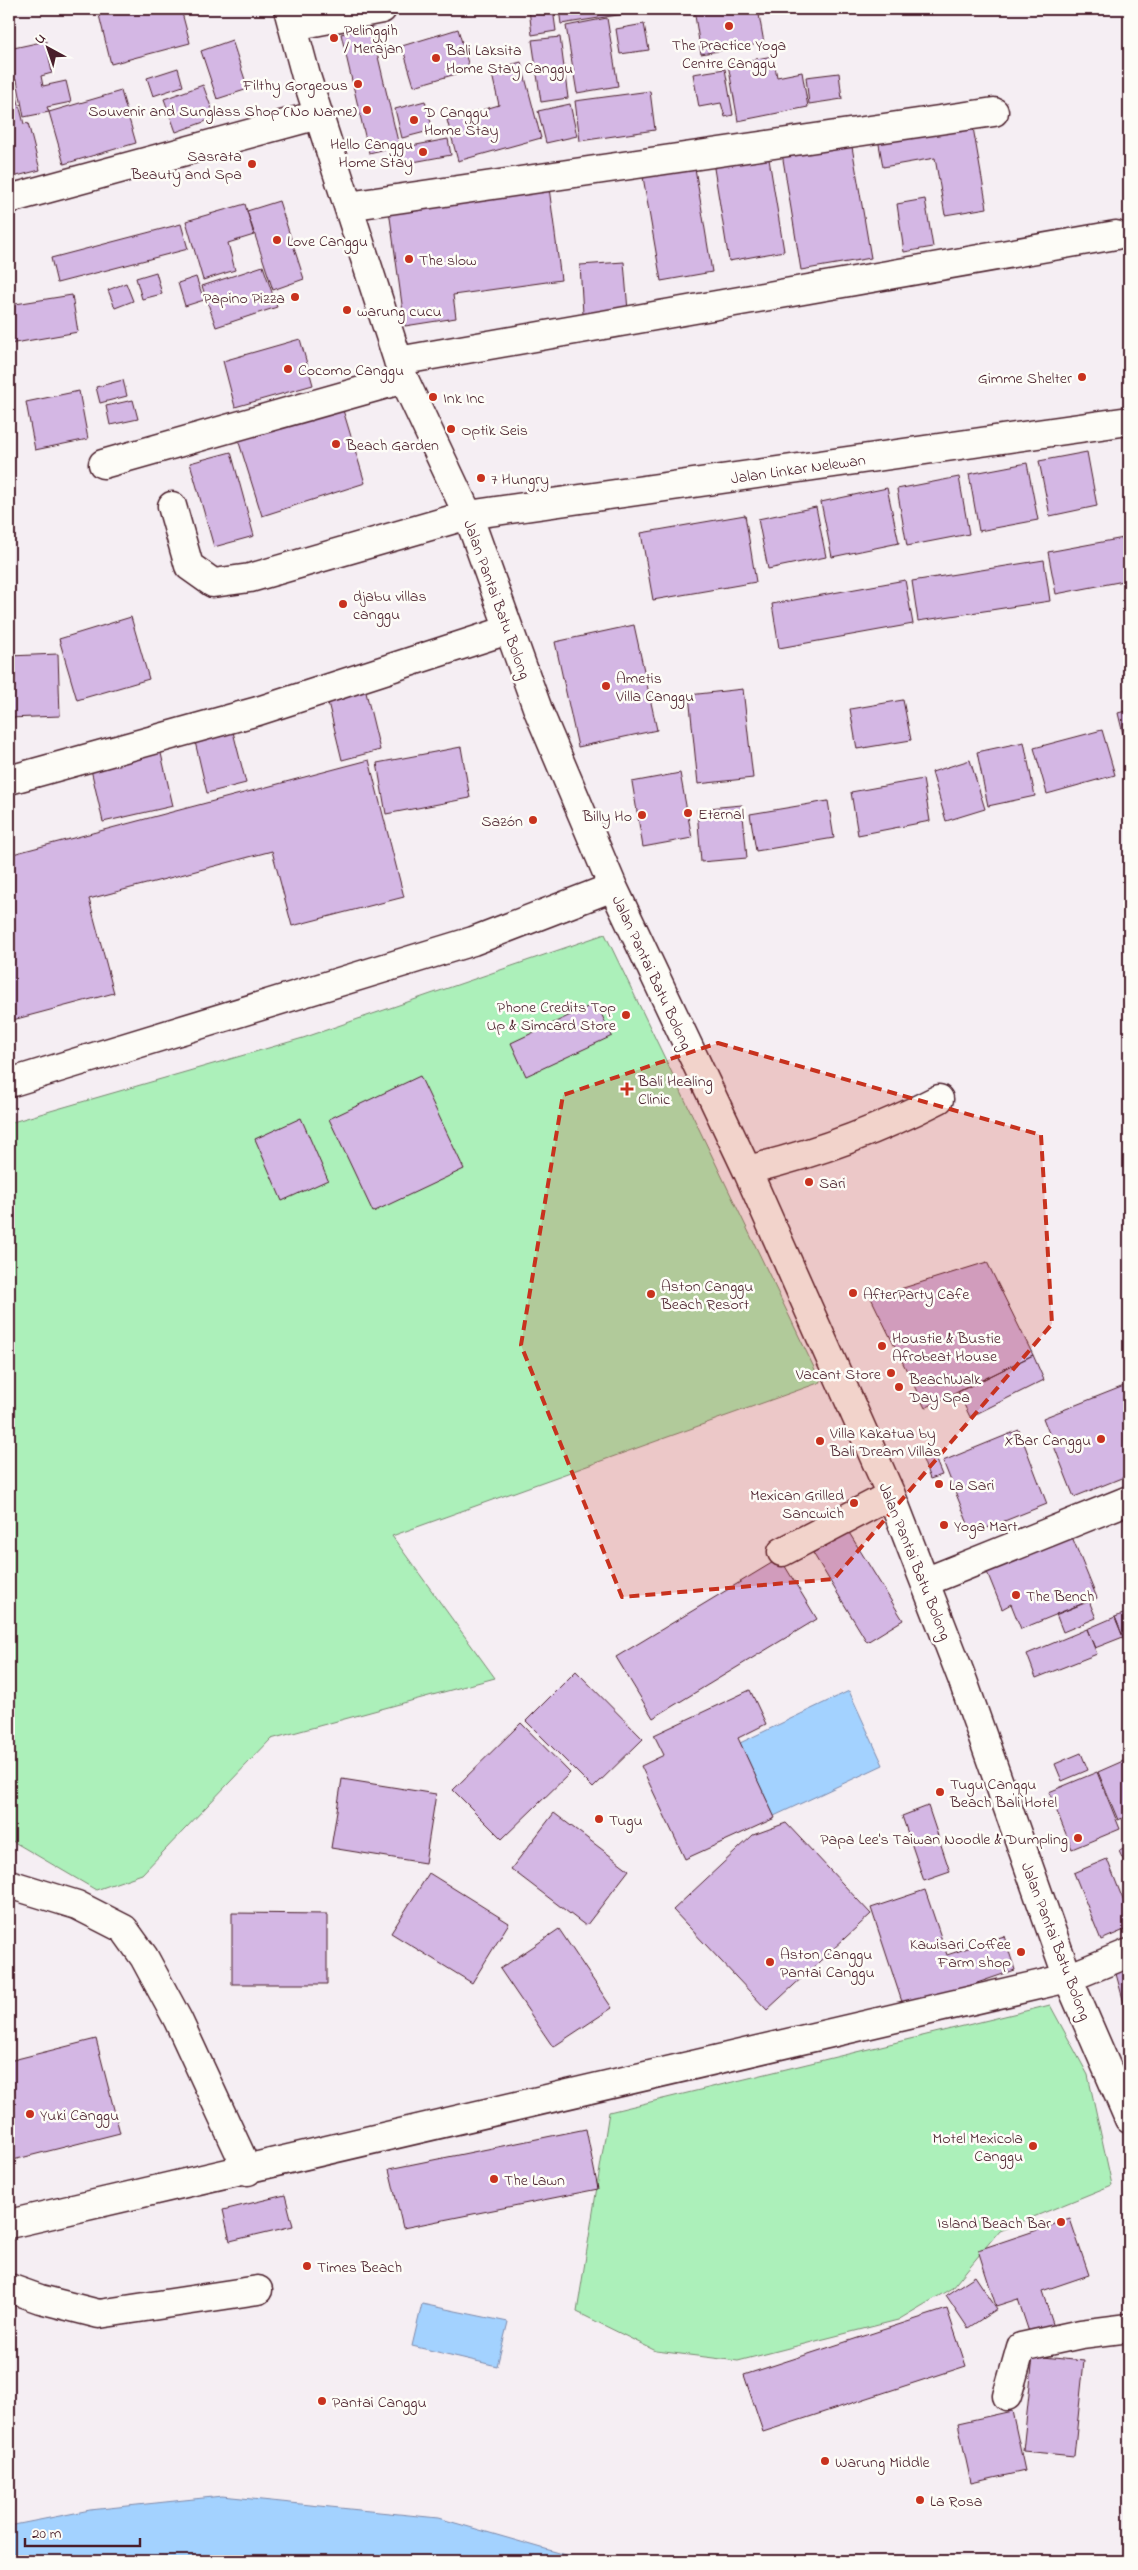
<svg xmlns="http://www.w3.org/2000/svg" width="1138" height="2570" viewBox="0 0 1138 2570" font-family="'Indie Flower',sans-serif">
<rect width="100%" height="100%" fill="#f5eef3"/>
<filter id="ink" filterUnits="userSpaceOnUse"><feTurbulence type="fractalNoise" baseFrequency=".02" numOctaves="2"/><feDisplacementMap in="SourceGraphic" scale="10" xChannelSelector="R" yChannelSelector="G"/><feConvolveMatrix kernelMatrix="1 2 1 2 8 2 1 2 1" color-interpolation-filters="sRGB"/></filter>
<g filter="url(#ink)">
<path fill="#acf0ba" stroke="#7b8872" d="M605,934L821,1382L392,1536L495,1678L271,1739L142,1874L96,1890L9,1839V1123L303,1038Z
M1050,2005L1088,2075L1112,2185L999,2231L952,2288L898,2320L738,2361L656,2351L577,2312L609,2112Z"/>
<path fill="#a3d2ff" stroke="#7f8aaa" d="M849,1691L883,1765L774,1816L740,1743Z
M422,2304L508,2322L497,2366L412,2346Z
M222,2496L438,2518L587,2561H9V2526L90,2510Z"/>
<path fill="#d4b7e4" stroke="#4a1f2b" d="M106,9H181L190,43L111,64L98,11Z
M529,9H553L556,31L532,35Z
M559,9H642L643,11L561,24Z
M694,9H758L764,43L701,54Z
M607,18L618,86L577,93L566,26Z
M644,24L649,50L620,54L616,29Z
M371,27L399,146L369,153L341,34Z
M458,29L470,70L414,86L402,46Z
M560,37L568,98L541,102L532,40Z
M232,40L248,89L217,99L201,51Z
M46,41L52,73L41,76L43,86L66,81L71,102L47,107L49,112L24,117L17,80L9,82V49Z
M773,56L777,77L802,72L808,107L738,121L728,64Z
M521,62L541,138L458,161L447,120L499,105L491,70Z
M178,68L183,86L153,96L147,78Z
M725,69L733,115L725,117L721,103L699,107L693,74Z
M839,73L842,99L809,104L806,77Z
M14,85L24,124L28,123L40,170L9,178V86Z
M203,85L215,118L176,132L164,99Z
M121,91L136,143L64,164L49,112Z
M650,91L655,130L580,141L575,101Z
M425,101L433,130L402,138L395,109Z
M570,104L577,136L546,143L538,111Z
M971,116L987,208L945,215L935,158L883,167L877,133Z
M850,135L871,258L801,270L781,147Z
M448,139L451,155L397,165L395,149Z
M768,153L784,251L729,261L713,162Z
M694,162L712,272L661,281L642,171Z
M548,180L561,280L453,295L456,318L405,326L388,203Z
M925,199L933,247L904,252L897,204Z
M279,201L304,279L273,290L247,211Z
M245,204L254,235L228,243L235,270L203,280L186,221Z
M181,224L188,249L57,283L51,258Z
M624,262L628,311L583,314L580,265Z
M263,266L277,307L216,327L202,286Z
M156,272L162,294L142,299L136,278Z
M196,277L204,300L185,306L178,283Z
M126,283L133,301L115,308L108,290Z
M72,295L78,332L9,344V305Z
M300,339L313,385L235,407L223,361Z
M123,380L127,396L100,403L96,387Z
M79,391L88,439L35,450L26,402Z
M133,400L138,419L110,425L106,406Z
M340,400L365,483L262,516L236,433Z
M231,452L254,536L214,547L190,463Z
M1087,452L1097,506L1050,516L1039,461Z
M1027,463L1038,520L979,531L969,474Z
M959,477L969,534L907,546L897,489Z
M887,488L899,543L832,557L821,502Z
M816,507L826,557L768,569L758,519Z
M745,515L756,582L653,600L641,533Z
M1129,537V580L1056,594L1048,552Z
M1044,560L1050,601L918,621L912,581Z
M905,580L913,624L779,648L772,604Z
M131,617L149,679L77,700L59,639Z
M634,625L657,730L578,747L555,642Z
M58,654L60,716L9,718V656Z
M364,684L380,750L342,760L326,694Z
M743,689L753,778L698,784L689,695Z
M903,700L911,740L857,749L850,709Z
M1129,710V759L1118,713Z
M231,724L246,783L207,793L193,733Z
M1102,730L1115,775L1047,794L1034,748Z
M1024,742L1035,796L988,806L977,752Z
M461,747L470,798L386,814L377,763Z
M160,749L173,806L103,822L90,765Z
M369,760L404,897L292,926L272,851L89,899L114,993L9,1021V855Z
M970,760L985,809L946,821L932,772Z
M680,773L692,838L643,847L632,782Z
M923,779L930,821L858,835L851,792Z
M828,801L834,838L756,851L750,814Z
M742,805L747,858L701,862L697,809Z
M596,1003L612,1036L526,1076L511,1043Z
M420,1076L464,1169L373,1212L329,1119Z
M301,1118L328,1180L282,1201L255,1139Z
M987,1262L1033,1355L925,1408L871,1298Z
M1033,1355L1044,1380L970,1417L958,1392Z
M1129,1384V1475L1074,1497L1043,1418Z
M1019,1430L1047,1504L972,1534L943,1461Z
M933,1453L942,1475L930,1479L922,1457Z
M1068,1527L1097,1598L1021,1629L1011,1604L1002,1609L987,1572Z
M848,1531L903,1620L867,1642L813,1553Z
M780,1558L817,1619L653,1718L616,1657Z
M1089,1601L1096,1618L1063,1632L1056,1614Z
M1129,1612V1652L1115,1617Z
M1115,1617L1123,1637L1095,1648L1087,1629Z
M1087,1629L1097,1654L1036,1678L1027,1654Z
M576,1671L643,1739L593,1788L526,1721Z
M750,1690L766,1724L738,1738L775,1818L685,1859L641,1766L664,1755L654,1735Z
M521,1723L570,1773L502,1839L453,1790Z
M1081,1753L1088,1770L1062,1781L1055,1764Z
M1129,1758V1777L1123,1761Z
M1123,1761L1129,1777V1815L1118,1820L1098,1772Z
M1097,1772L1120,1829L1072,1849L1049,1792Z
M342,1779L436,1794L425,1863L331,1848Z
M928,1806L950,1872L924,1881L902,1816Z
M554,1813L629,1870L586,1926L511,1869Z
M786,1823L871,1914L767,2010L673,1910L753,1835Z
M1129,1847V1862L1125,1864L1119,1851Z
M1107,1859L1129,1915V1928L1101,1940L1074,1873Z
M429,1873L509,1923L472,1983L391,1933Z
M925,1890L947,1955L1004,1936L1015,1970L904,2008L871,1908Z
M232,1913L327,1914V1984H232Z
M559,1929L612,2008L553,2047L500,1969Z
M1129,1957V2014H1127L1113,1963Z
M96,2039L120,2133L9,2161V2061Z
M586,2129L598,2189L403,2228L389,2169Z
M285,2195L293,2226L230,2241L223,2210Z
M1070,2219L1089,2275L1042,2291L1055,2330L1031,2338L1018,2299L996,2306L978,2250Z
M975,2276L997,2309L968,2328L946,2295Z
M947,2309L966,2366L763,2432L744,2375Z
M1033,2356L1084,2361L1074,2456L1023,2451Z
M1012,2411L1025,2471L971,2483L958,2423Z"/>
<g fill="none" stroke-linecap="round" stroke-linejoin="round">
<defs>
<path id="minor" d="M288,9L306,76L404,379L468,515L538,710L613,887L747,1170L891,1495L963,1681L1068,1978L1129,2119
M293,26L382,9
M9,199L318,115
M348,206L994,112
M398,361L1116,235
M103,464L404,379
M172,506L189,566L213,583L250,578L468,515L1129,421
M9,780L258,711L508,630
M9,1083L473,941L613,887
M747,1170C814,1154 879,1130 939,1099
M782,1552L891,1495
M925,1582L1129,1500
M9,1884L77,1905L124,1929L144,1957L178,2020L248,2171
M9,2224L1068,1978L1129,1953
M9,2288L40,2299L99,2314L258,2290
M1007,2396L1021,2347L1081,2334L1129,2328"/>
</defs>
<use href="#minor" stroke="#4a1f2b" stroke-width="31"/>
<use href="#minor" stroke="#fdfcf7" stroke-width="28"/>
</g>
</g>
<path fill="#c8321e" fill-opacity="0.2" stroke="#c8321e" stroke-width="4" stroke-dasharray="10 6" stroke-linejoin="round" d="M718,1043L1041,1135L1052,1324L834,1579L622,1597L521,1345L563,1095Z"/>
<g fill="#c8321e" stroke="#fdfcf7" stroke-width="2">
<circle cx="729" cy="26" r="5"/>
<circle cx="334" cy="38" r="5"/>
<circle cx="436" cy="58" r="5"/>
<circle cx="358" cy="84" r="5"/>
<circle cx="367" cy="110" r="5"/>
<circle cx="414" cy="120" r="5"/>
<circle cx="423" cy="152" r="5"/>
<circle cx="252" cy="164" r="5"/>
<circle cx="277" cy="240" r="5"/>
<circle cx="409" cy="259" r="5"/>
<circle cx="295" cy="297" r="5"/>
<circle cx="347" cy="310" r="5"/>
<circle cx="288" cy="369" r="5"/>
<circle cx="1082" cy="377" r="5"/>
<circle cx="433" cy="397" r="5"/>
<circle cx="451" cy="429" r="5"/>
<circle cx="336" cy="444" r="5"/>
<circle cx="481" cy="478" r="5"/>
<circle cx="343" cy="604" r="5"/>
<circle cx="606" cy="686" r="5"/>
<circle cx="688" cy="813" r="5"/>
<circle cx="642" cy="815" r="5"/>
<circle cx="533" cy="820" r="5"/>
<circle cx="626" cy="1015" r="5"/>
<path d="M624.5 1081.5h5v5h5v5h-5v5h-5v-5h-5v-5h5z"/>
<circle cx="809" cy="1182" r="5"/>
<circle cx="853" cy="1293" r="5"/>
<circle cx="651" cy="1294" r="5"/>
<circle cx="882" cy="1346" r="5"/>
<circle cx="891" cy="1373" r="5"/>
<circle cx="899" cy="1387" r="5"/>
<circle cx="1101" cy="1439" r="5"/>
<circle cx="820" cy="1441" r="5"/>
<circle cx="939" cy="1484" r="5"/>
<circle cx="854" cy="1503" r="5"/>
<circle cx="944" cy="1525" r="5"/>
<circle cx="1016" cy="1595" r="5"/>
<circle cx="940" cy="1792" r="5"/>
<circle cx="599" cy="1819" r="5"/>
<circle cx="1078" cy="1838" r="5"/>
<circle cx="1021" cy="1952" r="5"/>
<circle cx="770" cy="1962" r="5"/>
<circle cx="30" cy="2114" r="5"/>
<circle cx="1033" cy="2146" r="5"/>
<circle cx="494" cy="2179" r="5"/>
<circle cx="1061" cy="2222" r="5"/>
<circle cx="307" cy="2266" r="5"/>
<circle cx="322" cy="2401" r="5"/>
<circle cx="825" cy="2461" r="5"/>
<circle cx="920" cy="2500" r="5"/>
</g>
<g text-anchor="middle" stroke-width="5" stroke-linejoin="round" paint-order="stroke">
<g font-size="16" fill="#4a1f2b" stroke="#fdfcf7" text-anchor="start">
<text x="344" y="35">Pelinggih<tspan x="344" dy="18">/ Merajan</tspan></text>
<text x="729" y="50" text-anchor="middle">The Practice Yoga<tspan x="729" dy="18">Centre Canggu</tspan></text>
<text x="446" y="55">Bali Laksita<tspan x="446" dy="18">Home Stay Canggu</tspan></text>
<text x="348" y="90" text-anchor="end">Filthy Gorgeous</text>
<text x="357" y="116" text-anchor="end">Souvenir and Sunglass Shop (No Name)</text>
<text x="424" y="117">D Canggu<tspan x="424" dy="18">Home Stay</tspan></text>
<text x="413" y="149" text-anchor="end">Hello Canggu<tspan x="413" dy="18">Home Stay</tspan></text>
<text x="242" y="161" text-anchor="end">Sasrata<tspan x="242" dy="18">Beauty and Spa</tspan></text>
<text x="287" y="246">Love Canggu</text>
<text x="419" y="265">The slow</text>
<text x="285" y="303" text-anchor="end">Papino Pizza</text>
<text x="357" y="316">warung cucu</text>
<text x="298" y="375">Cocomo Canggu</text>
<text x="1072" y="383" text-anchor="end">Gimme Shelter</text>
<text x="443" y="403">Ink Inc</text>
<text x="461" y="435">Optik Seis</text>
<text x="346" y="450">Beach Garden</text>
<text x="491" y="484">7 Hungry</text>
<text x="353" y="601">djabu villas<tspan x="353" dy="18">canggu</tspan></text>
<text x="616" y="683">Ametis<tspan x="616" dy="18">Villa Canggu</tspan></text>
<text x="698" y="819">Eternal</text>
<text x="632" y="821" text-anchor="end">Billy Ho</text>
<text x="523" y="826" text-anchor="end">Sazón</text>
<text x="616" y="1012" text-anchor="end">Phone Credits Top<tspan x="616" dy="18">Up &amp; Simcard Store</tspan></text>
<text x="638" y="1086">Bali Healing<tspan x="638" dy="18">Clinic</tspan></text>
<text x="819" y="1188">Sari</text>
<text x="661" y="1291">Aston Canggu<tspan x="661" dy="18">Beach Resort</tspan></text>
<text x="863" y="1299">AfterParty Cafe</text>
<text x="892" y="1343">Houstie &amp; Bustie<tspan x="892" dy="18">Afrobeat House</tspan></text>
<text x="881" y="1379" text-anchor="end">Vacant Store</text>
<text x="909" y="1384">BeachWalk<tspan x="909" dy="18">Day Spa</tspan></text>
<text x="830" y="1438">Villa Kakatua by<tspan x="830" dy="18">Bali Dream Villas</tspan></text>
<text x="1091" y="1445" text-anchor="end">XBar Canggu</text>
<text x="949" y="1490">La Sari</text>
<text x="844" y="1500" text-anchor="end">Mexican Grilled<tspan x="844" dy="18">Sancwich</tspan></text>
<text x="954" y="1531">Yoga Mart</text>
<text x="1026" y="1601">The Bench</text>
<text x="950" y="1789">Tugu Canggu<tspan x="950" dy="18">Beach Bali Hotel</tspan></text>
<text x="609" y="1825">Tugu</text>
<text x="1068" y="1844" text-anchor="end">Papa Lee's Taiwan Noodle &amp; Dumpling</text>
<text x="1011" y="1949" text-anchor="end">Kawisari Coffee<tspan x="1011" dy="18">Farm shop</tspan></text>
<text x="780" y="1959">Aston Canggu<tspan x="780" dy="18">Pantai Canggu</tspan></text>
<text x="40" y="2120">Yuki Canggu</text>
<text x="1023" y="2143" text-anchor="end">Motel Mexicola<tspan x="1023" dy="18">Canggu</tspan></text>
<text x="504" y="2185">The Lawn</text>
<text x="1051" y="2228" text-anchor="end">Island Beach Bar</text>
<text x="317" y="2272">Times Beach</text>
<text x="332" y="2407">Pantai Canggu</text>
<text x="835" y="2467">Warung Middle</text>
<text x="930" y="2506">La Rosa</text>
</g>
<g font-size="16" fill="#4a1f2b" stroke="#fdfcf7">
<text transform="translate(798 468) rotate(-8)" y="6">Jalan Linkar Nelewan</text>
<text transform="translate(498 599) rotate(70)" y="6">Jalan Pantai Batu Bolong</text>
<text transform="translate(653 972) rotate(65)" y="6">Jalan Pantai Batu Bolong</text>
<text transform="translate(916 1561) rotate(68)" y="6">Jalan Pantai Batu Bolong</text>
<text transform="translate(1057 1941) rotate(69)" y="6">Jalan Pantai Batu Bolong</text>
</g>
</g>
<rect width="1138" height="2570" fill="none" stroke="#fdfcf7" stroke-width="30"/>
<rect x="15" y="15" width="1108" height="2540" fill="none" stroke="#4a1f2b" stroke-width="2" filter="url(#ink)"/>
<g transform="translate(48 48) rotate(320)" stroke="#fdfcf7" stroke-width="4" paint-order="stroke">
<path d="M0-4L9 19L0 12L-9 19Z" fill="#4a1f2b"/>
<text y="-8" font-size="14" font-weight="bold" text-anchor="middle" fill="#4a1f2b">U</text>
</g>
<path d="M25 2538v8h115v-8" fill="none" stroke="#4a1f2b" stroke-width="2.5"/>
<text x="32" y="2538" font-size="15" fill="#4a1f2b" stroke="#fdfcf7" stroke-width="4" paint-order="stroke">20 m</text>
</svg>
